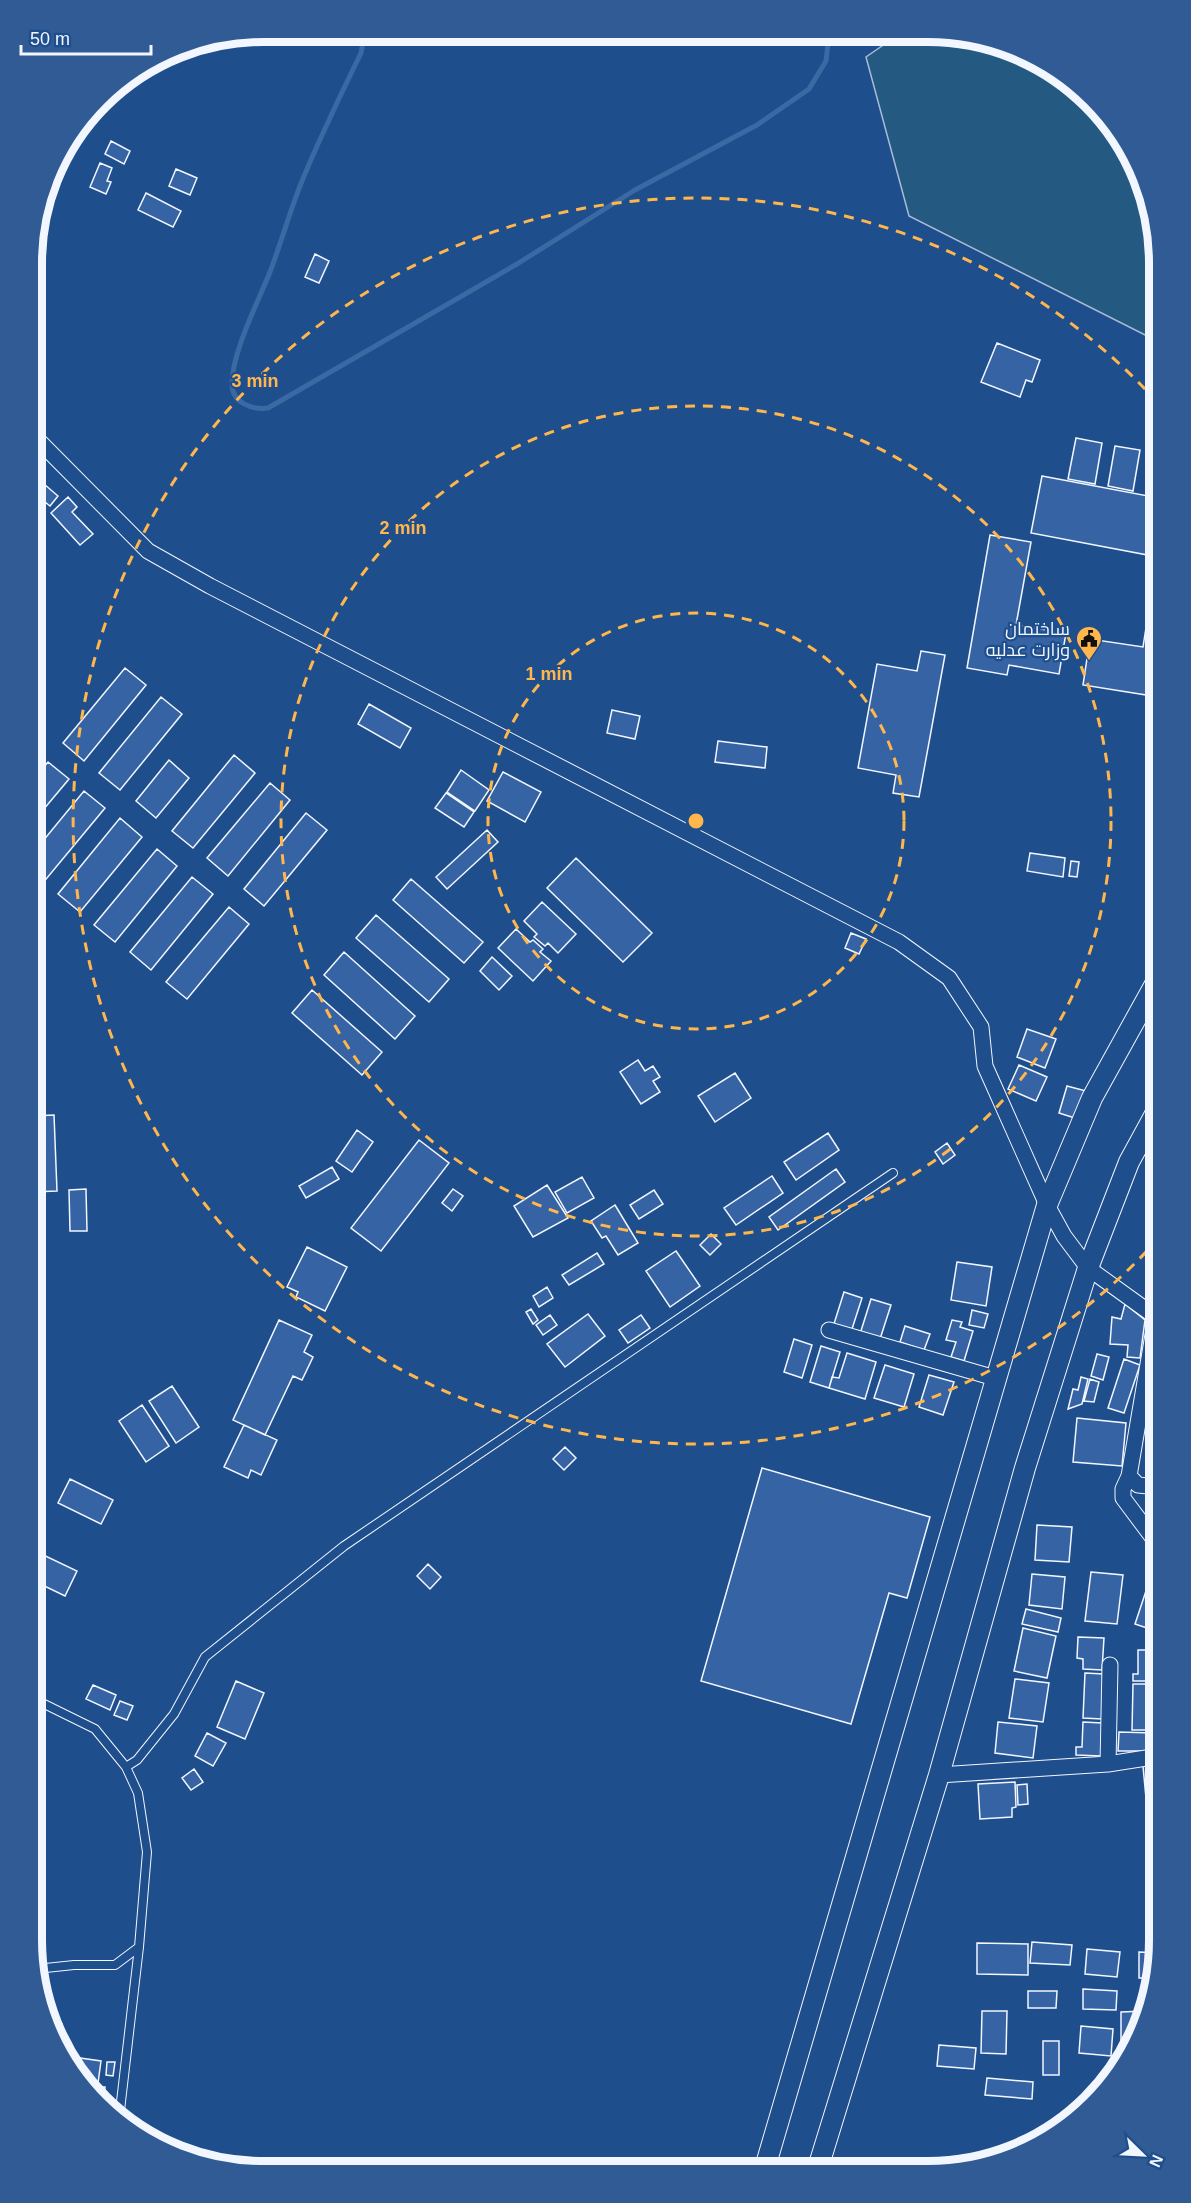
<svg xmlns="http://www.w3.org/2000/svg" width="1191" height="2203" viewBox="0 0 1191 2203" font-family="Helvetica,Cairo,sans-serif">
<rect width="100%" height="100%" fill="#1f4e8c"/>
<path fill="#245a82" stroke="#a8bbd7" stroke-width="1.5" d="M898,35L973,36L1030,55L1080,89L1120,134L1147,189L1159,263V342L909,216L866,57Z"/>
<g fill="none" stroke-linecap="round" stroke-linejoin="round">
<path stroke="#3b69a3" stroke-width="5" d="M365,32L361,53C340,96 318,141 300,186C289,214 281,243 270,272C258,302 232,352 232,384C232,403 252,410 268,408L517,264L635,190L757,125L809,89L826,61L829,35"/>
</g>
<path fill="#3563a3" stroke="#f2f6ff" stroke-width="1.5" d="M111,141L130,151L124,164L105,154Z
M100,163L112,168L107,181L111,182L106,194L90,187Z
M176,169L197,178L190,195L169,186Z
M146,193L181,211L173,227L138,210Z
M315,254L329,261L319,283L305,277Z
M997,343L1040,360L1032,382L1026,380L1020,397L981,382Z
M1076,438L1102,443L1095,484L1068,479Z
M1115,446L1140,450L1133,491L1108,486Z
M1042,476L1159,498V518L1153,556L1031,533Z
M44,484L58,496L50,506L35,494Z
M68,497L77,507L72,512L93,534L80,545L51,513Z
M990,535L1031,542L1016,625L1066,633L1059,674L1009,665L1007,675L967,668Z
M1156,563L1159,564V697L1083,685L1090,639L1143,647Z
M921,651L945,655L919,797L893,793L896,775L858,768L877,664L917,671Z
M125,668L146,685L84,761L63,743Z
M161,697L182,714L120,790L99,773Z
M369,704L411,728L400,748L358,724Z
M612,710L640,716L635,739L607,733Z
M718,741L767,747L765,768L715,762Z
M234,755L255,773L193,848L172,831Z
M169,760L189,778L156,818L136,801Z
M48,762L69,779L33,822V780Z
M461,770L489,790L475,811L447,792Z
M503,772L541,792L525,822L487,801Z
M270,783L290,800L228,876L207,858Z
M84,791L105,808L42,884L33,876V853Z
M446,793L474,812L464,827L435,808Z
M306,813L327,830L264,906L244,889Z
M120,818L142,837L80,912L58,894Z
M487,830L498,842L447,889L436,877Z
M157,849L177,866L115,942L94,925Z
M1030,853L1065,858L1063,877L1027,871Z
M576,858L652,933L623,962L547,888Z
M1071,861L1079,862L1077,877L1069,876Z
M192,877L213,894L151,970L130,952Z
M411,879L483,942L464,963L393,900Z
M542,902L576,934L558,953L548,943L545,946L534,937L537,934L524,921Z
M229,907L249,924L187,999L166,982Z
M376,915L449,979L429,1002L356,938Z
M516,929L530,942L533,940L543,949L540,952L551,961L533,981L498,948Z
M851,933L866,939L859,954L845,948Z
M344,952L415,1016L395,1039L324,975Z
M492,957L512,976L499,990L480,971Z
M312,990L382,1052L362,1075L292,1013Z
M1027,1029L1056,1039L1045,1068L1017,1057Z
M638,1060L645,1071L653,1066L660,1077L653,1081L660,1092L641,1104L620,1072Z
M1019,1065L1047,1077L1036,1101L1008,1089Z
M735,1073L751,1098L715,1122L698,1096Z
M1067,1086L1086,1091L1078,1119L1059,1113Z
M54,1115L57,1191L32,1192V1116Z
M357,1130L373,1142L352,1172L336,1161Z
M828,1133L839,1150L796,1180L784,1162Z
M419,1140L449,1163L381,1251L351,1228Z
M947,1143L955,1155L943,1164L935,1152Z
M1154,1164L1159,1166V1193L1147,1189Z
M332,1167L339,1179L306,1198L299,1186Z
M836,1169L845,1182L778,1230L769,1217Z
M772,1176L783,1193L736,1225L724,1208Z
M582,1177L594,1198L567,1213L555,1192Z
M547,1185L568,1218L533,1237L514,1206Z
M86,1189L87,1231H70L69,1190Z
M453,1189L463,1196L452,1211L442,1203Z
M654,1190L663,1204L639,1219L630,1205Z
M1159,1204V1228L1153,1226Z
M615,1205L638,1243L618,1255L606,1236L602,1238L591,1221Z
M711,1234L721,1244L710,1255L700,1245Z
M307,1247L347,1267L325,1311L296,1297L298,1292L287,1287Z
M676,1251L700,1286L670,1307L646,1271Z
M597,1253L604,1264L569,1285L562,1275Z
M957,1262L992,1267L986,1306L951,1300Z
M547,1287L553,1298L539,1307L533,1296Z
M844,1292L862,1298L851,1332L833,1327Z
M871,1299L891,1305L880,1339L860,1334Z
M1125,1304L1145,1320L1140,1358L1127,1357L1128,1345L1110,1344L1112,1317L1121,1319Z
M531,1309L538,1320L533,1324L526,1312Z
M972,1310L988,1314L984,1328L969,1325Z
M588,1314L605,1336L565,1367L547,1344Z
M550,1315L557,1325L543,1335L536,1325Z
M641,1315L650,1328L628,1343L619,1330Z
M279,1320L312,1335L304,1352L313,1357L302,1380L293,1376L265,1435L233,1420Z
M952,1320L962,1322L960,1327L973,1331L964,1361L951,1357L956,1342L946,1340Z
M905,1326L930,1334L924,1350L900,1342Z
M794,1339L812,1345L802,1378L784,1372Z
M821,1346L840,1352L829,1388L810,1382Z
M847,1353L876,1362L865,1399L829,1388L832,1377L839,1378Z
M1097,1354L1109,1357L1103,1380L1091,1376Z
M1124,1359L1140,1365L1124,1413L1108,1408Z
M885,1365L914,1374L904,1407L874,1398Z
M1157,1365L1159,1366V1397L1149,1395Z
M929,1375L954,1382L943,1415L919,1407Z
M1081,1377L1088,1379L1082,1404L1068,1409L1073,1389L1078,1390Z
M1090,1379L1099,1382L1094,1402L1084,1401Z
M172,1386L199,1427L176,1443L149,1401Z
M142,1405L169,1446L146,1462L119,1421Z
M1077,1418L1126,1423L1122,1466L1073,1462Z
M1151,1420L1159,1421V1465L1146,1464Z
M244,1425L277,1440L261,1475L251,1470L248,1478L224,1467Z
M565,1447L576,1458L564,1470L553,1459Z
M762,1468L930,1517L907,1598L889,1593L851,1724L701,1681Z
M70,1479L113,1500L101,1524L58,1503Z
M1037,1525L1072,1527L1069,1562L1035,1560Z
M35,1551L77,1571L65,1596L32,1580V1557Z
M428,1564L441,1577L430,1589L417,1576Z
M1091,1572L1123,1575L1117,1624L1085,1621Z
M1032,1574L1065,1577L1062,1609L1029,1605Z
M1147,1588L1159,1592V1632L1135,1624Z
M1026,1609L1061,1618L1058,1632L1022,1624Z
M1023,1628L1056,1636L1047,1678L1014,1671Z
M1078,1637L1104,1638L1102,1670L1083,1669V1659L1077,1658Z
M1138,1650H1153V1681H1133V1674H1138Z
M1085,1673L1104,1674L1102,1719L1083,1718Z
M1015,1679L1049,1683L1043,1722L1009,1718Z
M236,1681L264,1693L245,1739L217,1727Z
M1133,1684H1154L1153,1730H1132Z
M93,1685L116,1695L110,1710L86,1699Z
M120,1701L133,1706L127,1720L114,1715Z
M998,1722L1037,1726L1033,1758L995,1753Z
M1083,1722L1102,1723L1101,1756L1076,1755V1747H1082Z
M1119,1732L1153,1733L1152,1751H1118Z
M207,1733L226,1743L213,1766L195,1756Z
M1159,1765V1780L1157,1781L1159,1808L1147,1809L1143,1766Z
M194,1769L203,1782L191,1790L182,1778Z
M1015,1782L1016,1807L1012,1808V1817L980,1819L978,1784Z
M1027,1784L1028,1804L1018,1805L1017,1785Z
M1032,1942L1072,1945L1070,1965L1030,1963Z
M977,1943L1028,1944V1975L977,1974Z
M1087,1949L1120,1952L1117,1977L1085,1974Z
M1139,1952L1159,1953L1154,1978H1139Z
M1083,1989L1117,1991L1116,2010L1083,2009Z
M1028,1991H1057L1056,2008H1028Z
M982,2011H1007L1006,2054L981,2053Z
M1146,2011L1142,2028L1130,2049H1121V2012Z
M62,2024L63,2041L57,2042L49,2025Z
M1081,2026L1113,2029L1111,2056L1079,2053Z
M1043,2041H1059V2075H1043Z
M939,2045L976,2048L974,2069L937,2066Z
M73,2057L101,2061L98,2083L81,2081L71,2069Z
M107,2062H115L113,2076L106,2075Z
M987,2078L1033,2082L1032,2099L985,2095Z
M97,2087H105L104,2101L96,2098Z
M1093,2088L1103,2089L1091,2100Z
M962,2156L995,2160L960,2166Z"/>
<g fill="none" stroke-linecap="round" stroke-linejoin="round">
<defs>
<path id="service" d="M32,1698L95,1729L126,1767L138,1793L147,1852L139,1947L115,1965H74L36,1969
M126,1767L137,1760L174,1714L205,1657L344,1546L893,1173
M119,2119L139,1947"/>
<path id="minor" d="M33,435L148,551L210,586L899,942L949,978L981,1027L985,1066L1047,1205L1064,1236L1088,1268L1156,1317L1129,1476L1138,1485L1159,1487
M829,1330L995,1378
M1129,1476L1123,1489V1498L1159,1546
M1108,1764L1110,1665
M939,1775L1108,1764L1159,1756"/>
<path id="tertiary" d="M764,2171L1047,1205L1092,1098L1159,977
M817,2171L939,1775L1025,1468L1088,1268L1129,1162L1159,1107"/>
</defs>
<use href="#service" stroke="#f2f6ff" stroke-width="10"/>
<use href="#minor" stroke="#f2f6ff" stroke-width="17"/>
<use href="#tertiary" stroke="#f2f6ff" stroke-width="22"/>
<use href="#service" stroke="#1f4e8c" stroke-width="8"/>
<use href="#minor" stroke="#1f4e8c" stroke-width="15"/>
<use href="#tertiary" stroke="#1f4e8c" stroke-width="20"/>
</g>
<g fill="none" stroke="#ffb74d" stroke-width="3" stroke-dasharray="10 8">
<circle cx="696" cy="821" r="208"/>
<circle cx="696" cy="821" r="415"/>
<path d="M1159 1238A623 623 0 1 1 1159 404"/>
</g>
<defs>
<symbol id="civic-pin" viewBox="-11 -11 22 30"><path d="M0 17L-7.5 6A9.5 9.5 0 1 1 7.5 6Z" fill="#ffb74d" stroke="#1f4e8c"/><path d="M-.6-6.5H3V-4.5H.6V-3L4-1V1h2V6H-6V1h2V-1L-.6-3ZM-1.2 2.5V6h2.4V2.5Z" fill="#111"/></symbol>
</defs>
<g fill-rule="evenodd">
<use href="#civic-pin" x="1074" y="624" width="30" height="40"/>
</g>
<g text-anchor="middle" stroke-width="4.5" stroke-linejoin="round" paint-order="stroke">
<g font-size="18" fill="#f2f6ff" stroke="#1f4e8c" text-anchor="end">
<text x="1070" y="635">ساختمان<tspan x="1070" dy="21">وزارت عدلیه</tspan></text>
</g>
</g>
<path d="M0 0H1191V2203H0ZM263 42H928A221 221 0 0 1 1149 263V1940A221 221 0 0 1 928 2161H263A221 221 0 0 1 42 1940V263A221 221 0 0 1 263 42Z" fill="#305b95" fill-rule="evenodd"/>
<path fill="none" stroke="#f2f6ff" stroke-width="8" d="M263 42H928A221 221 0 0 1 1149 263V1940A221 221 0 0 1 928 2161H263A221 221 0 0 1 42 1940V263A221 221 0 0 1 263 42Z"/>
<circle cx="696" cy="821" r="9" fill="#ffb74d" stroke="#1f4e8c" stroke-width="3"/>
<g font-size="18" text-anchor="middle" font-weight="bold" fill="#ffb74d" stroke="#1f4e8c" stroke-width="4.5" stroke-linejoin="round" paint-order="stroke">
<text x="255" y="387">3 min</text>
<text x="403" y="534">2 min</text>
<text x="549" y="680">1 min</text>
</g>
<g transform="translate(1143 2155) rotate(114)" stroke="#1f4e8c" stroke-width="4.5" paint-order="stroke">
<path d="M0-4.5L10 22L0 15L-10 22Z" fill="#f2f6ff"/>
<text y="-9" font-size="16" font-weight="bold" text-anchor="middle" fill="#f2f6ff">N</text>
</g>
<path d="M21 45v9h130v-9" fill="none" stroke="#f2f6ff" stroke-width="3"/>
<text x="30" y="45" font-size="18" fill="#f2f6ff" stroke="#1f4e8c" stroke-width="4.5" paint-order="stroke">50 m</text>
</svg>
